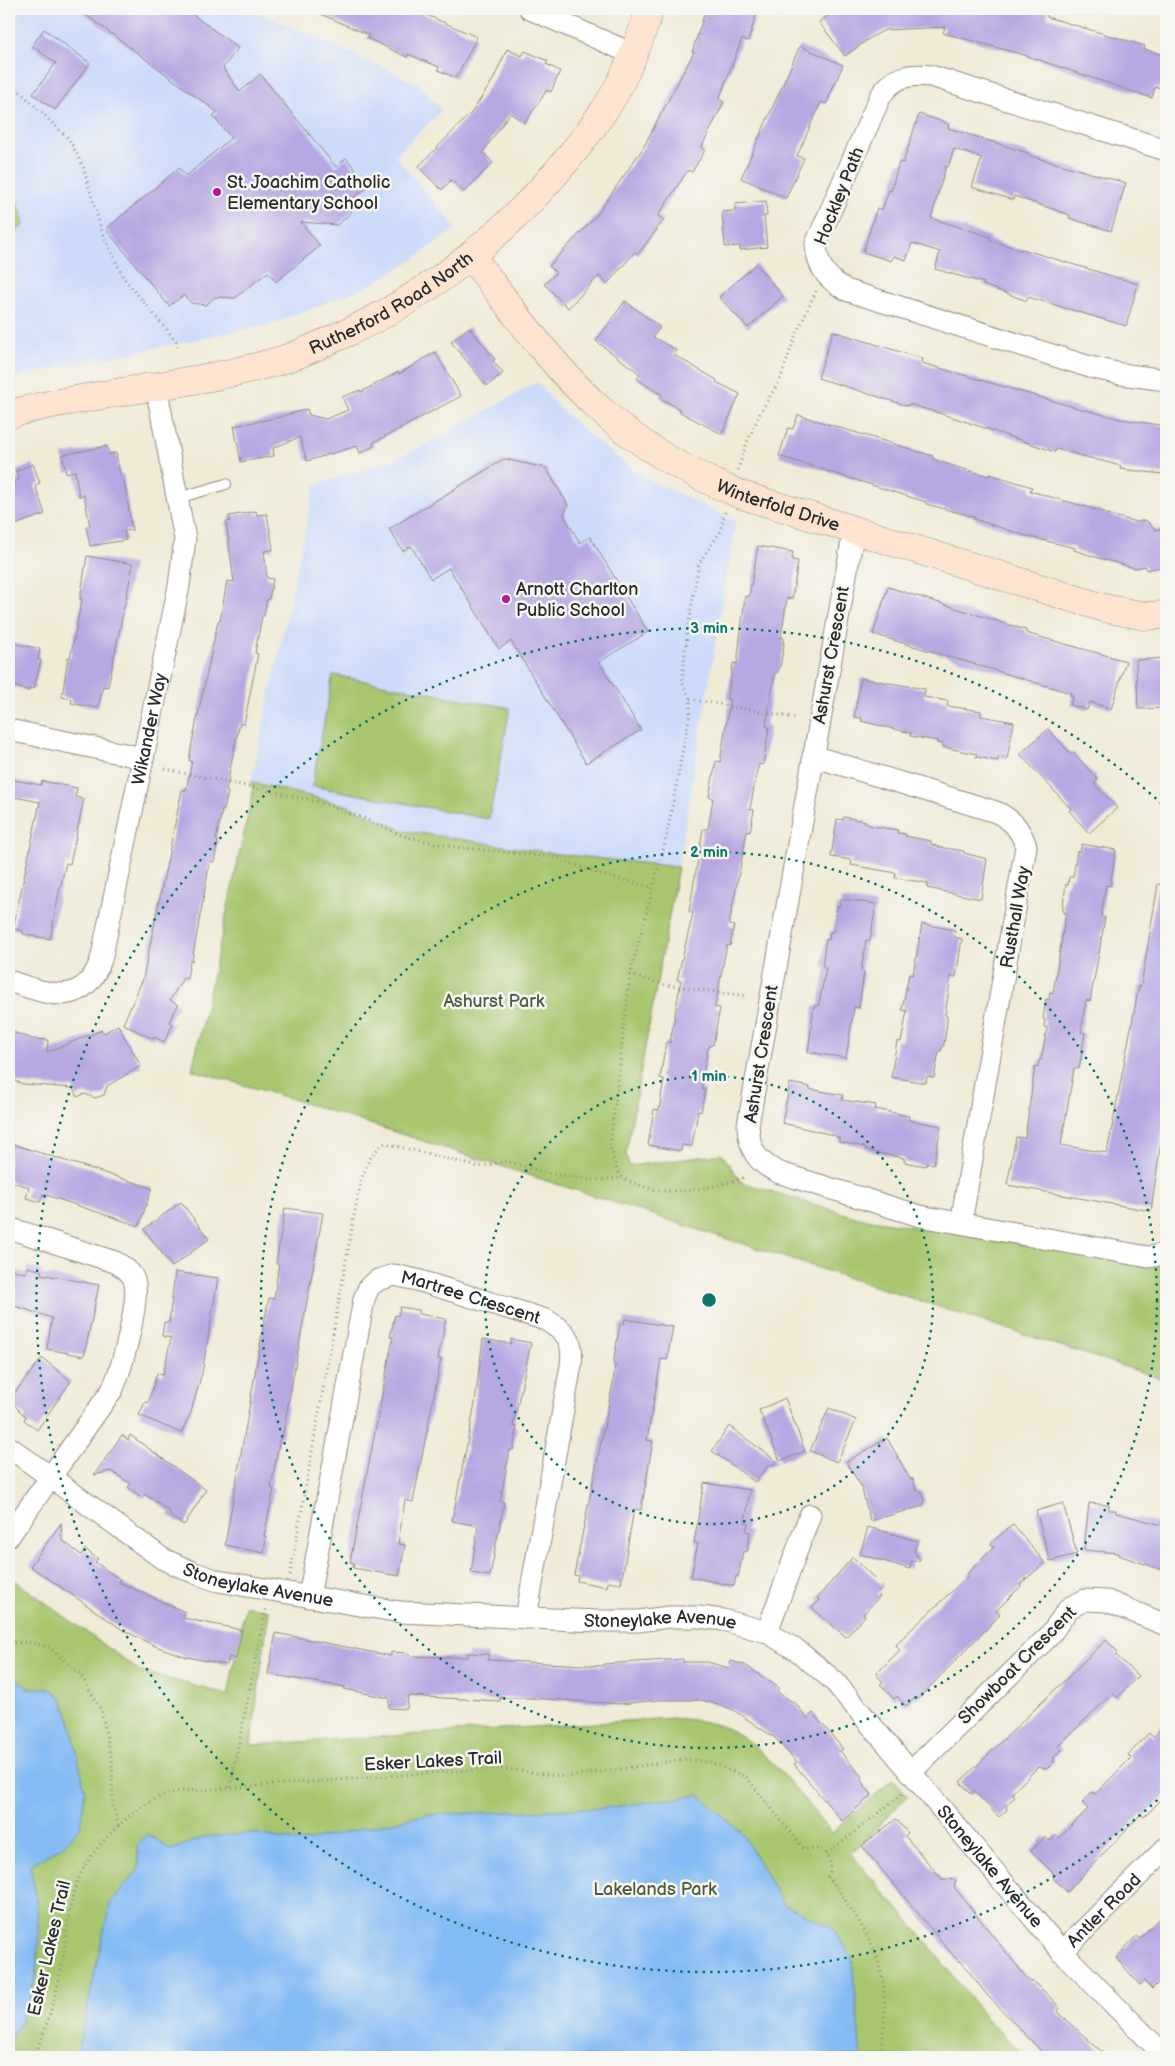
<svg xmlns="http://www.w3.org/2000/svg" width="1175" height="2066" viewBox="0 0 1175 2066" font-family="'Balsamiq Sans',sans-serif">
<rect width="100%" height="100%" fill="#f6f6f2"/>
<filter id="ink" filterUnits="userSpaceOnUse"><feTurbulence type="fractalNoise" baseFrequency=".02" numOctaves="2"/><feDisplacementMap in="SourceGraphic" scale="10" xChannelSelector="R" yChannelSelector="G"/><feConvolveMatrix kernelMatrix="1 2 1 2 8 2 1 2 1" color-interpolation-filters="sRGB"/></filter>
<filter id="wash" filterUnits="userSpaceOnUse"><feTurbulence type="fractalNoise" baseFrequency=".0096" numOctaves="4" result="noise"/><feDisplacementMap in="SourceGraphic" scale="20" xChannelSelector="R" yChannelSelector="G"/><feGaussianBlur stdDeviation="1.12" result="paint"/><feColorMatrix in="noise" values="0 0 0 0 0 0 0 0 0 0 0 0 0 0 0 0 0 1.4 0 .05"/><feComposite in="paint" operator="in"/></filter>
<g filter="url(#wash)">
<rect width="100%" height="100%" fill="#f0ebd7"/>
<path fill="#cddbfa" d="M9,9H252L417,83L442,110L395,156L456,228L411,261L364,288L273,324L9,378Z
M537,382L557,406L593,438L640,475L736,522L678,867L558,854L405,831L346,805L251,782L315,485L396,459L431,442Z"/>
<path fill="#a7c66e" stroke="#69784c" d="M9,186L21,211L24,225L9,237Z
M333,675L510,708L489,819L312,786Z
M251,782L346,805L405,831L558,854L678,867L626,1153L629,1166L722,1154L741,1182L859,1218L1142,1264L1166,1259V1380L292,1099L192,1070L253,792Z
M9,1576L140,1671L228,1695L245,1606L269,1610L251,1745L672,1718C693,1720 715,1721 734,1732C770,1752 805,1802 832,1833L893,1779L908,1795L851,1854L927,1942L983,2015L1026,2057H9Z"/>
<path fill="#85bbf4" stroke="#587390" d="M9,1672L28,1688H50L62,1699L70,1720L85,1791L81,1826L63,1846L30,1865C43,1925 45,1989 9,2042Z
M699,1795L743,1834L783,1904L832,1927L852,1957L861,2057H76L110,1903L139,1869L137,1845L148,1834L171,1850L204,1837L254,1833L301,1842L424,1815L605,1808Z"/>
<g id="blocks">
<path fill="#b7a7e2" d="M78,9H185L238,48L223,68L240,92L260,74L336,167L346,158L369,186L353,198L351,213L337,225L301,222L320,246L276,282L268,272L235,298L215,297L206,305L191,303L184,295L169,306L106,229L179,168L186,176L231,138L213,116L217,112Z
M309,9H413L477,37L456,78L438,70L439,67L408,54L407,57L367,38L369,35Z
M706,9H736L756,15L748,41L742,39L719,99L724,102L701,148L705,150L692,172L688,170L658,216L664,220L638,254L635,252L607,284L599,276L568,308L544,284L556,273L549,266L596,216L643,148L694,52H692Z
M837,9H1049L1047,17L1145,46L1144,49L1166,56V89L1155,87L1152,98L1021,54L943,33L945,27L885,30L873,36L845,56L819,22Z
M44,29L90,63L55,110L33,94L56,63L32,46Z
M800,46L843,65L826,104L821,102L797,156L804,158L786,198L741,178Z
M507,49L522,56L525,51L548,61L546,64L560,71L551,92L547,90L525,123L510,113L483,152L493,163L464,192L451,180L442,190L418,167L472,112L493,80Z
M919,114L944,122L949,125L948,128L1028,153L1027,155L1126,183L1111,231L1069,218L1070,215L1014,196L1013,200L972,187L982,158L954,149L948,167L946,166L931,218L991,237L990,240L1021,250L1022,249L1138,284L1126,326L1028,297L1027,301L983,285L984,283L935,269L940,252L912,243L906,260L894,256L891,261L863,252L877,208L882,210L889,190L891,191L899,162L903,163Z
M766,201L767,216H764L767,247L740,250V246L725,247L722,212L735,211V204Z
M756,264L783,296L748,328L719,297Z
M625,301L660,327L653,337L676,350L674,355L717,380L716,382L740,394L722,434L680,412L681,410L660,398L662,395L637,379L640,374L596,341Z
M469,327L495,359L493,361L503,373L487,386L451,342Z
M833,331L923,359L922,363L1081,409L1120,419L1166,426L1163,474L1120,469L1121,466L1056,449L1055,452L958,419L909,404L908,406L818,378Z
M435,352L461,396L373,443L374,446L360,453L357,446L307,461L300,437L273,448L274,456L241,462L234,426L280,417L307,409L309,415L326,419L348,410L342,397L360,390L361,392L398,372L399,374Z
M798,415L933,456V459L956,467L989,476L990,474L1032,487L1030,491L1104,512L1103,513L1136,522L1146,520L1156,530L1166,528V566L1146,570L1145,566L1135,568L1102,559L1074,550L1075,548L1023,535L974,519L975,517L926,504V502L779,456L788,428L793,429Z
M107,446L109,454L116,453L120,475L123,474L132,530L124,531L126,540L90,546L86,526H90L84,495L79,496L75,471L66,473L62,455Z
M504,459L546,468L568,505L564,515L580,543L590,537L648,632L599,662L641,730L586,763L511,641L499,649L449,568L431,579L411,546L403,551L389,529Z
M33,464L40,483L35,485L45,514L17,524L9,502V487L19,479L16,471Z
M256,511L257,515L267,514L271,536L273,550L264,551L267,578L273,579L269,599H267L264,616H262L255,653L258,654L244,724L240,723L233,754L226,791L228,792L224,810H222L216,840L218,841L214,862L210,861L192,961H190L187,979L183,978L170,1000L178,1005L169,1022L173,1024L164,1042L154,1037L153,1039L123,1024L143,979L179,804L182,790H186L192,761H189L192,743L218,621H220L227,581L234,582L226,522L230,521L229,516Z
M758,546L793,552L792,560L798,561L792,599L787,598L781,637H783L784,645L780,666L777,673L775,672L767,719L766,726L769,727L763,765L759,764L757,771L750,809L754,810L750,832L747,831L729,925L734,926L730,946L727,945L725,954L715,1007L720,1008L713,1045H710L707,1052L702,1084V1090H705L701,1112L698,1111L692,1146L682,1145L681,1151L648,1145L654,1109L659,1110L664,1079L660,1078L666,1042L670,1043L681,980H677L693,913L689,912L703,829H708L713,798L709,797L716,761L720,762L730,700L727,699L733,663L737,664L745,596L749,597Z
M87,556L133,564L108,687L103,686L98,708L71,703L72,699L62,697L68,657L70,658L82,599H80Z
M888,587L1026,630V633L1126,661L1111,709L1090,702L1087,710L1070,705L1073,696H1070L1071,693L873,634Z
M9,642L40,649L38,660H41L34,689L29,688V691L9,685Z
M1166,658V708L1138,709L1136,660Z
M861,678L925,689L924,697L948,701L947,706L981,711V716L1014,722L1007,759L998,757V761L976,757L977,754L943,747V744L937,743V741L910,736L911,733L861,721L862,718L854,717Z
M1048,729L1071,754L1073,752L1098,780L1094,783L1117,808L1089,833L1069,811L1071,809L1020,754Z
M9,779L41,785L42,781L77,788L75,797L84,799L70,864L66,863L60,888L50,939L23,934V931L13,929L40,802L9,796Z
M844,817L866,821L865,823L872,826L898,830L897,833L906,834L905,836L931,841V844L938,847L964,851V853L987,859L981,899L927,888L928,883L895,878L896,873L851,865L852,860L831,857L837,819L843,820Z
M1082,844L1116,850L1110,886L1106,885L1101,917H1105L1099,953L1090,1001L1086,1000L1081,1032L1085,1033L1079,1069L1074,1068L1061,1145L1107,1153L1139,986H1141L1158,884L1166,885V1071L1162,1094H1166V1107L1151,1211L1007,1185L1016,1137L1025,1138L1035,1066L1038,1067L1039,1060H1041L1047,1028L1044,1027L1045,1020L1043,1019L1046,999L1049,1000L1050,992L1053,993L1066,913H1063V905L1066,884L1068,885L1069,877H1073L1077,851L1080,852Z
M841,899L876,904L870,941L866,940L861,971L864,972L859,1008L854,1007L846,1058L808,1052L814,1006H818L820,999L826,968L823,967V959L826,939L829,940L830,931L833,932L837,906L840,907Z
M922,924L955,930L954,937L962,939L956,977L951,976L945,1015L947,1016V1023L944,1044L941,1051H939L934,1078L927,1076L926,1083L891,1077L897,1041L901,1042L907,1011L902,1010L909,974L913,975Z
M118,1025L141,1066L107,1086L104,1095L95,1098L85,1094L77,1097L73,1088L23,1084L9,1079V1031L33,1039L48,1040L47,1052L102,1030L104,1033Z
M790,1083L810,1087L809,1089L843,1095L842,1100L876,1105L875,1109L909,1116L908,1120L941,1126L934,1164L927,1163L926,1166L904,1162V1158L873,1152L865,1149V1147L839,1142V1138L833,1135L782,1123Z
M9,1143L152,1188L139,1226L43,1194L40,1202L26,1198L29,1187L9,1181Z
M181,1202L209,1239L172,1267L144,1229Z
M285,1208L323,1213L282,1438L280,1437L271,1488L274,1489L264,1536L266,1537L264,1553L225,1545L263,1328L269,1298L274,1299L279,1264H276Z
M28,1267L42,1271L41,1274L99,1285L84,1356L47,1349L52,1318L9,1304V1269L26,1273Z
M175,1272L218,1278L202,1373L191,1412L181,1433L139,1415L145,1402L148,1403L157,1373L163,1375L171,1338L162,1336L164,1322L169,1323Z
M400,1307L419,1310V1314L446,1319L438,1359H441L413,1502L405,1500L398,1544L405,1545L399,1576L353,1568L354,1563L350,1562L393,1338L390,1337L395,1315L398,1316Z
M625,1319L673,1327L667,1360L661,1359L647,1440L653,1441L641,1510L634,1509L621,1584L608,1582L607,1587L577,1581L578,1576L574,1575L613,1383L615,1365L613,1364L620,1324H624Z
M483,1339L511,1344V1339L531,1343L513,1426L517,1427L513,1450H510L500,1501L504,1502L490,1576L471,1573L478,1526L452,1521L475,1403Z
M42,1358L71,1381L37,1430L24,1420L26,1417L9,1400Z
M785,1398L805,1451L780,1461L759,1410Z
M829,1408L856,1420L837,1462L810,1451Z
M729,1426L778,1462L767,1467L755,1482L712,1451Z
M122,1435L128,1440L130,1435L206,1490L184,1525L169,1516L171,1513L158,1503L145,1494L142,1498L128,1487L131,1484L111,1471L94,1475Z
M887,1438L910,1479H913L916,1490L922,1492L925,1501L922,1506L870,1521L861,1486L846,1462Z
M704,1483L750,1490L745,1522L748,1523L746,1531L750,1532L747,1552L743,1551L738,1577L736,1576L734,1586L691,1577L698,1543H694Z
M1063,1503L1077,1554L1050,1561L1036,1511Z
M1089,1503L1109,1505V1510H1116V1513L1166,1526V1571L1118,1555V1553L1084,1550Z
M61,1523L62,1540L81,1555L85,1549L98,1559L95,1562L121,1580L119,1582L185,1612L183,1618L242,1630L236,1659L229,1657L227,1665L187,1657L155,1646L123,1630L30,1566Z
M1013,1524L1045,1563L1020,1584L1021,1586L996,1611L1000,1614L995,1620L918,1699L916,1697L906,1706L897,1696L894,1699L880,1684L883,1682L876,1674L900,1650L896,1646L899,1641L968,1576L967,1574L994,1547L991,1543Z
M868,1527L918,1541L914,1551L920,1560L911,1562L910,1569L860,1554Z
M853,1557L883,1587L877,1593L880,1596L863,1614L865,1616L846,1637L812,1608L820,1600L817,1598Z
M276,1633L391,1656V1652L408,1653L411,1656L443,1657H468V1653L488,1654V1660L603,1666V1664L683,1659V1662H707L729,1668L731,1661L745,1665L779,1688L777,1692L796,1704L807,1718L813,1713L843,1749L840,1751L862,1777L860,1779L872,1795L842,1821L794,1764L797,1762L775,1738L732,1709L701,1700H658L620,1704L530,1698H500V1701L408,1696L407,1709L389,1708V1698L344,1689L345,1687L268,1674Z
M1106,1640L1118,1652L1116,1655L1138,1676L1117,1698L1113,1693L1058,1746L1062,1750L1054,1757V1762L1047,1769L1038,1767L1012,1793L1015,1797L1006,1805L1007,1810L999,1817L974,1791L971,1794L960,1782Z
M1166,1723V1795L1144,1817L1141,1814L1067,1892L1053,1878L1055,1875L1031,1851L1045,1837L1050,1841L1056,1835L1059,1838L1088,1809L1082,1803L1092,1792L1095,1794L1131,1758L1128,1755L1149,1733L1153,1737Z
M896,1819L908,1833L905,1836L942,1879L956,1880L954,1887L1030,1982L1032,1981L1047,1994L1060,2008L1057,2012L1108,2057H1047L987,1995L960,1960L959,1962L951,1953L862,1846Z
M1166,1911V1975L1152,1989L1144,1981L1140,1985L1116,1958L1136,1936L1139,1939Z"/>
</g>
</g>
<g filter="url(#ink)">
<use href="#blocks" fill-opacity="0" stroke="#8e8b81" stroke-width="1"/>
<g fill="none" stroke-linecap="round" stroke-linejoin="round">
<defs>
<path id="lane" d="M178,498L226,484"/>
<g id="street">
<path d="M530,9L633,54"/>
<path d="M1166,150L931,76C909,73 892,77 880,97L816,244C817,267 827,279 846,290L1090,367L1121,374L1166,380"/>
<path d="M854,530L748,1125C749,1150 757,1163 780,1173L920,1216L1148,1257L1166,1254"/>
<path d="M9,730L143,758"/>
<path d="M813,756L996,812C1013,820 1020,829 1026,846L961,1223"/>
<path id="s1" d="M9,981C48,994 83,1009 101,960L179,586L185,539L156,386"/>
<path d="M9,1228L115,1262C122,1266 131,1271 134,1280C141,1299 121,1372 112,1390L9,1536"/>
<path id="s2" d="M9,1447L163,1559L195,1573L218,1581L400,1612L597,1621H638L669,1617H699L723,1620L767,1632L798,1651L834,1681L1062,1952L1166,2057"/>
<path id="s3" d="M309,1597L364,1299L369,1287L378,1280L394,1275L417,1280L546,1320C567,1333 574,1339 571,1365L526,1618"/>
<path d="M767,1632L810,1515"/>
<path d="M911,1772L1050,1635L1069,1608L1085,1600L1107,1601L1166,1625"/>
<path id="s4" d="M1062,1952L1166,1848"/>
</g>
<g id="secondary">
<path id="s5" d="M471,256C512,309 552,367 603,412C643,448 692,475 742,495L1104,608L1145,616L1166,615"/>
<path id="s6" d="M9,415C35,406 64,402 92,397C153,386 215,379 275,362C295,357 315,347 335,338C445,290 535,210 603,112C624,83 639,42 650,9"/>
</g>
</defs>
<use href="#lane" stroke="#8e8b81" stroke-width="12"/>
<use href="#street" stroke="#8e8b81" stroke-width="23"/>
<use href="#secondary" stroke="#8e8b81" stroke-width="29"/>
<path stroke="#8e8b81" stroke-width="3" stroke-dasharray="1 4" stroke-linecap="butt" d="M9,81L69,139L83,166L101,229L123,277L176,341L179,349
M738,470L746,445L761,411L780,380L795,337L816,291
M725,512L720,532L699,563L687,633L682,682L690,699V713L666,839L630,975L610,1147C613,1156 615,1171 623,1178C626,1180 631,1182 634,1183C670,1199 707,1188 743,1178
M690,699L796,718
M165,769L316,801L363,818L403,836L448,846L557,858L606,876L652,887
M630,975L666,985L747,996
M290,1575L354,1216C360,1190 361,1159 385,1143L479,1167L507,1161L546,1173L591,1180L623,1178
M9,1643L28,1642L49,1647L80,1674L101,1710L112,1761L113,1805L119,1827
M230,1787L266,1607
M827,1854L903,1793
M34,2057C46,2029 55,1999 61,1970C67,1940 67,1908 78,1880C90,1848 138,1801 171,1793C180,1790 191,1791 201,1790L497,1768L567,1777L686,1759L709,1762L746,1777L805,1850C824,1843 836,1860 828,1877C839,1889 846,1902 855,1915C890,1970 887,1994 881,2057"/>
<use href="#lane" stroke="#fff" stroke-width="10"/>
<use href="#street" stroke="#fff" stroke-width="21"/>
<use href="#secondary" stroke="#fde4d0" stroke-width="28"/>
</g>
</g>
<g fill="none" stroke="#0f766e" stroke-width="2.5" stroke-dasharray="2.5 5">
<circle cx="709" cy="1300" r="224"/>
<circle cx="709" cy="1300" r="448"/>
<path d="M1163 1795A672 672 0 1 1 1163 805"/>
</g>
<g fill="#b5179e" stroke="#f6f6f2" stroke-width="2">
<circle cx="217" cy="192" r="5"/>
<circle cx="506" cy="599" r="5"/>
</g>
<g text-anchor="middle" stroke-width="5" stroke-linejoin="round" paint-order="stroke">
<g font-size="18" fill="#2b2b2b" stroke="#f6f6f2" text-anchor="start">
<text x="227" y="188">St. Joachim Catholic<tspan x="227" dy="21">Elementary School</tspan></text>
<text x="516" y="595">Arnott Charlton<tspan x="516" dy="21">Public School</tspan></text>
</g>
<g font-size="18" fill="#2b2b2b" stroke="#f6f6f2">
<text transform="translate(839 196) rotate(-68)" y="6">Hockley Path</text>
<text dy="6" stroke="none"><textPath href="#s6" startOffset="402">Rutherford Road North</textPath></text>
<text dy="6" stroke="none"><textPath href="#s5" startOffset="405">Winterfold Drive</textPath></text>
<text transform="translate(831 655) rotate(-80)" y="6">Ashurst Crescent</text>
<text dy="6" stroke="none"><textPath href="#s1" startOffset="346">Wikander Way</textPath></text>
<text transform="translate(1015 917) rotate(-80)" y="6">Rusthall Way</text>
<text transform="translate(761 1054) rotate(-81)" y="6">Ashurst Crescent</text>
<text dy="6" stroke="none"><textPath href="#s3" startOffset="424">Martree Crescent</textPath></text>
<text dy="6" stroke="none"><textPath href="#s2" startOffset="290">Stoneylake Avenue</textPath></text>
<text dy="6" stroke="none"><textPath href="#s2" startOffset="695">Stoneylake Avenue</textPath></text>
<text transform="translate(1017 1665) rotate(-45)" y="6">Showboat Crescent</text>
<text transform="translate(433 1761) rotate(-3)" y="6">Esker Lakes Trail</text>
<text dy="6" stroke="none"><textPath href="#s2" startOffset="1129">Stoneylake Avenue</textPath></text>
<text dy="6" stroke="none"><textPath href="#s4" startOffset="59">Antler Road</textPath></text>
<text transform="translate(49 1948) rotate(-77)" y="6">Esker Lakes Trail</text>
</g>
<g font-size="18" fill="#505a3f" stroke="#f6f6f2">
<text x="494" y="1007">Ashurst Park</text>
<text x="655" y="1895">Lakelands Park</text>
</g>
</g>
<circle cx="709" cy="1300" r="8" fill="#0f766e" stroke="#f6f6f2" stroke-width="2.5"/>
<g font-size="15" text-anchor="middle" font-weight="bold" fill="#0f766e" stroke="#f6f6f2" stroke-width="5" stroke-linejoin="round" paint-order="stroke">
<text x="709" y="633">3 min</text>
<text x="709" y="857">2 min</text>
<text x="709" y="1081">1 min</text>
</g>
<rect width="1175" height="2066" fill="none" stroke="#f6f6f2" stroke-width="30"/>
</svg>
